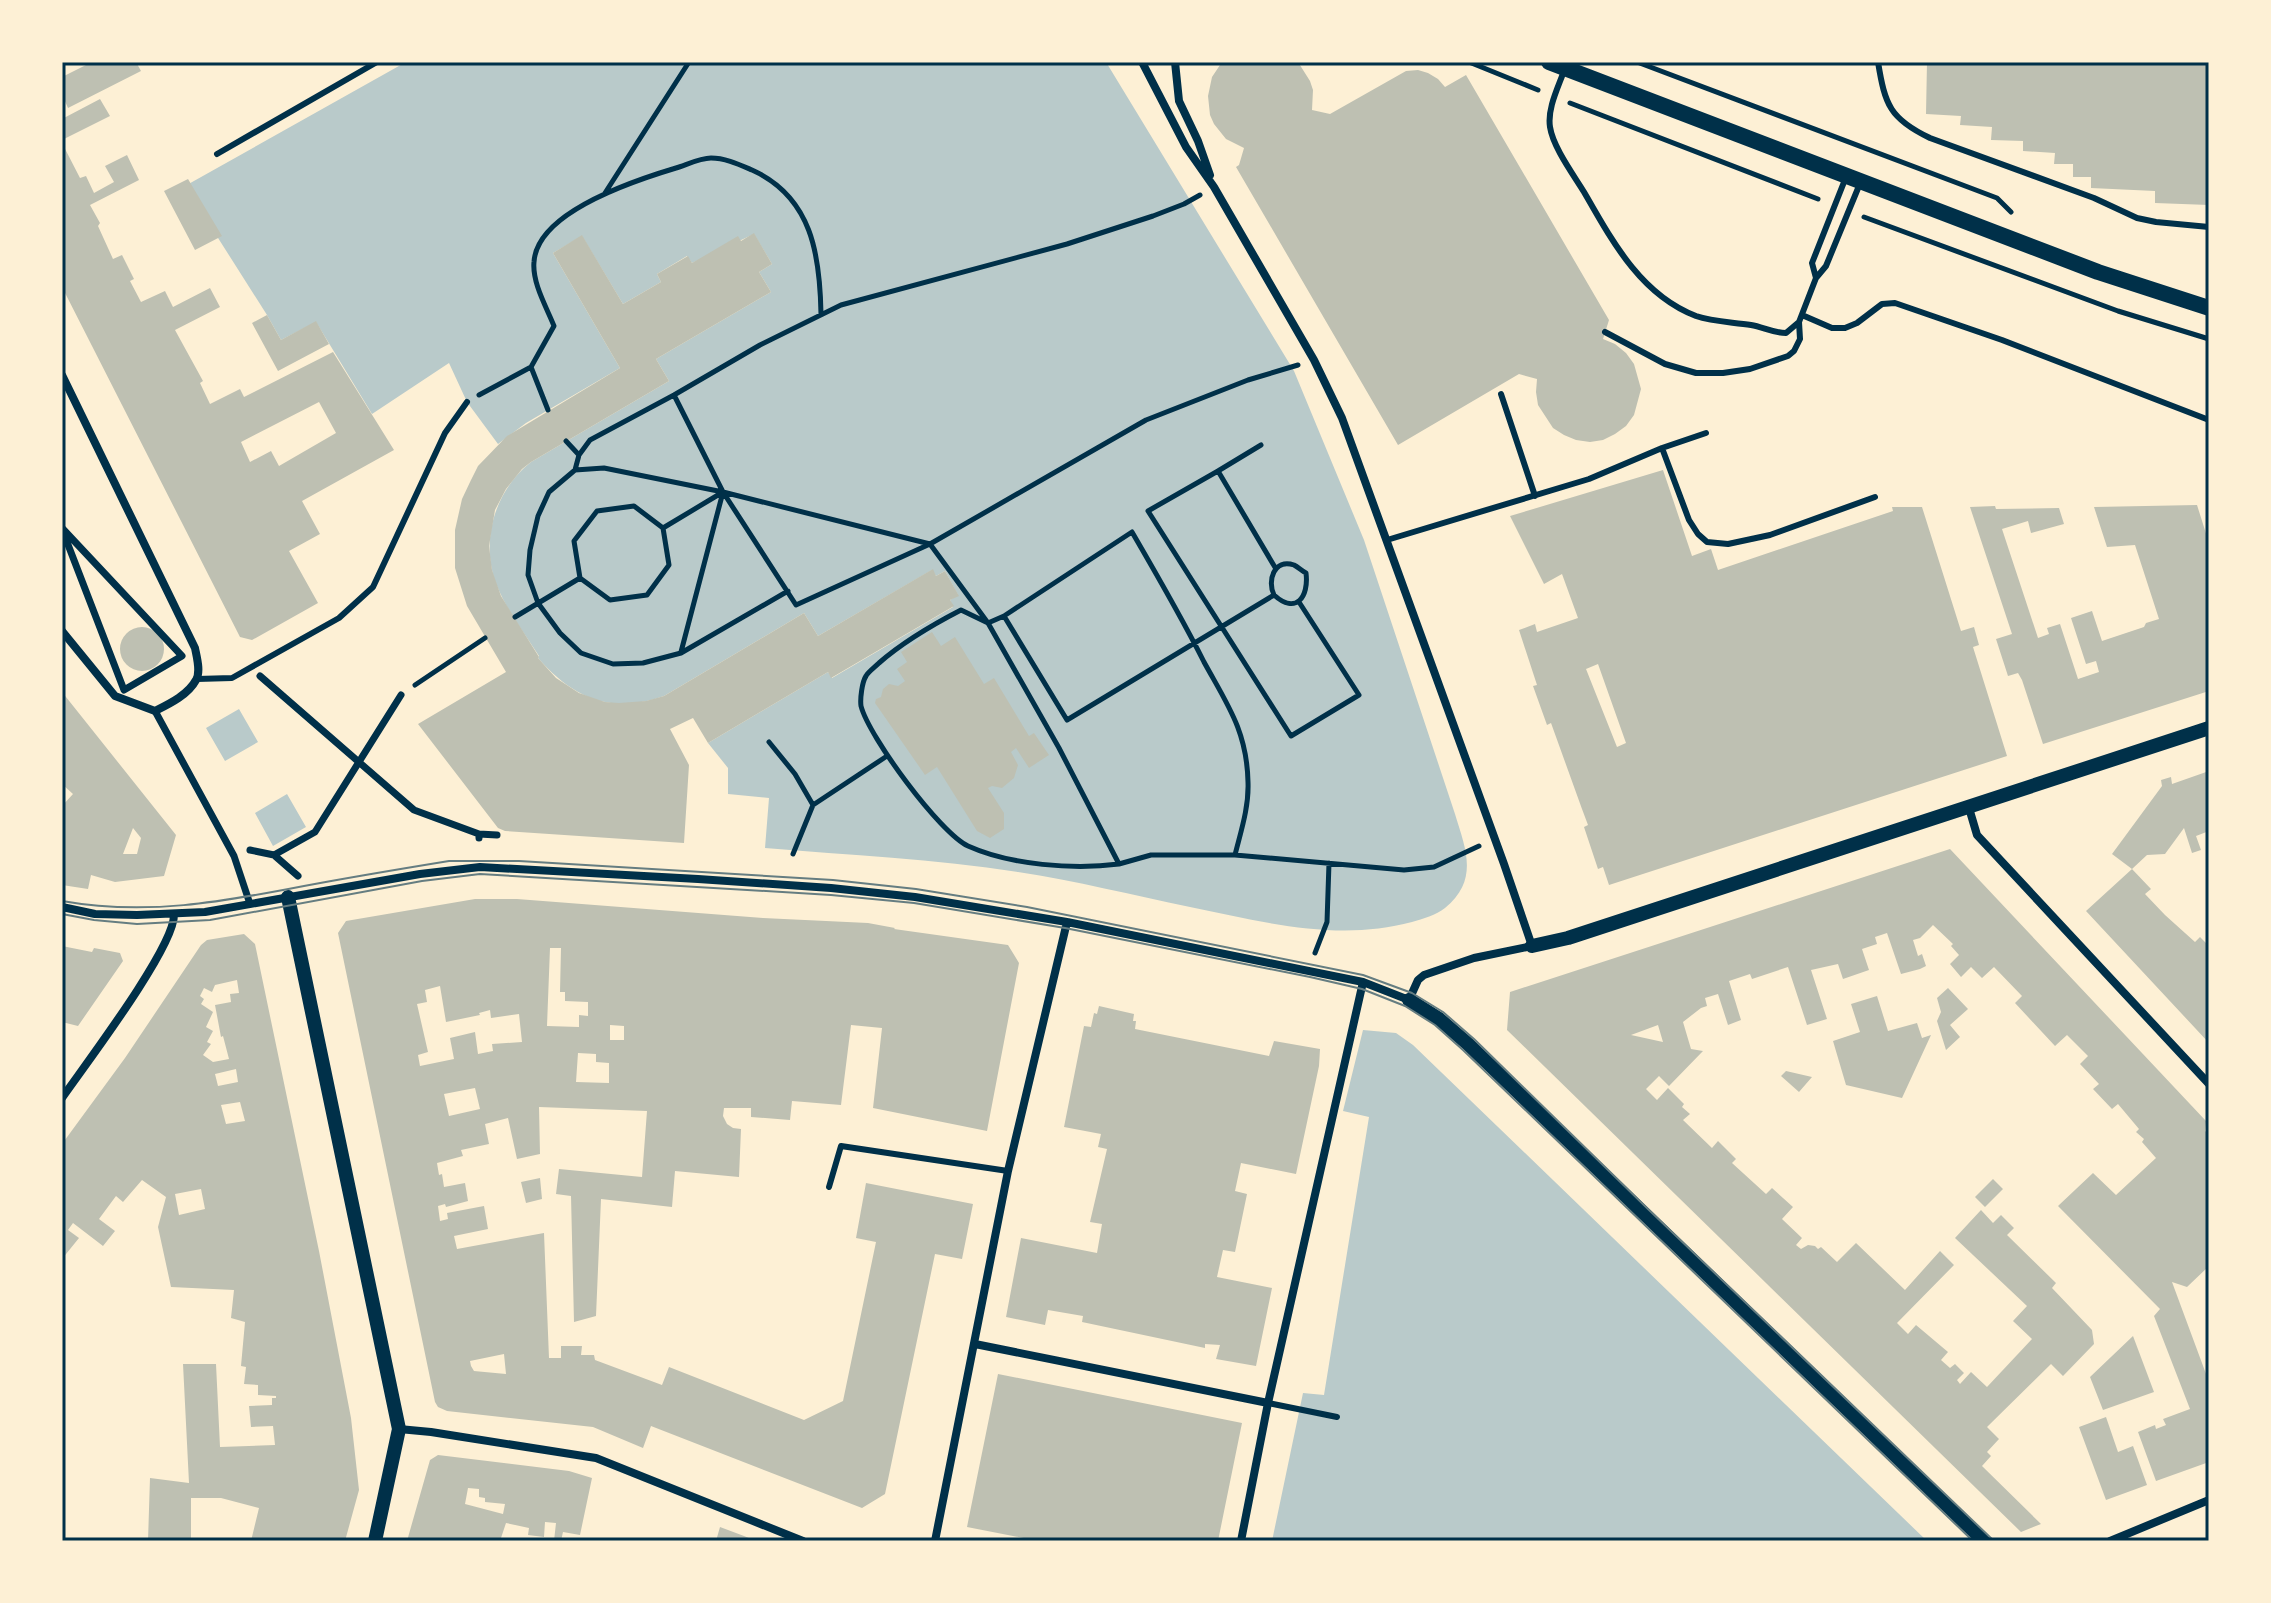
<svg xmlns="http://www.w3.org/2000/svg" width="2271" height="1603" viewBox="0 0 2271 1603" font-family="'PT Sans',sans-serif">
<rect width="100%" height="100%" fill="#fdf0d5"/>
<path fill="#b9caca" d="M406,62H1106L1294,371L1364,540L1455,814C1466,850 1479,880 1445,908C1436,915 1423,919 1412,922C1338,942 1263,922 1190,907C1133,895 1076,881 1018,872C935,859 849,855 765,848L769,798L728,794V768L708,743L828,672L832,678L953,607L950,600L958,595L945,571L936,576L932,570L818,636L804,613L664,696C611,715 573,698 538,658L539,656C525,634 507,611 497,586C479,542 495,490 531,462L669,381L656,359L771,292L759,272L772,264L754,234L692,263L687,256L657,274L661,282L623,304L582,236L553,253L620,368L526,423L498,444L467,402L449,363L372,414L316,322L281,340L267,315L185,186Z
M239,709L258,742L225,761L206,728Z
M287,794L306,827L273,846L255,813Z
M1363,1030L1396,1033L1413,1045L1927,1541H1272L1303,1393L1324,1395L1369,1117L1343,1111Z"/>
<path fill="#bec0b2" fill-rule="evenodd" d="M92,62H136L141,71L68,108L64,99L62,100V77Z
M1222,62H1298L1310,81L1313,90L1312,110L1330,114L1406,71L1418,70L1428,73L1438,79L1445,87L1466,75L1609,320L1603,339L1615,344L1626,353L1634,364L1641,389L1634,415L1626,426L1615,434L1603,440L1590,442L1576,440L1564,435L1553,428L1538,405L1536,392L1537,379L1519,374L1398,445L1236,167L1239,165L1244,148L1226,139L1214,124L1210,115L1208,96L1212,77Z
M1927,62H2209V205L2155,203V191L2091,188V177H2073V164H2054L2055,153L2023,151V141L1991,140L1992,127L1960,125L1961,116L1926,114Z
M100,99L110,116L62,140V119Z
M62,143L80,178L86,176L94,193L114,182L105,166L127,155L139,180L90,205L100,223L98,226L113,259L122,255L134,279L130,281L141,302L165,291L173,307L210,288L220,307L175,330L203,381L200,383L210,404L240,389L244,397L333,352L394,450L302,501L320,534L289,551L318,603L252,640L240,637L62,287ZM319,402L336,433L279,466L271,451L250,462L241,442Z
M188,179L222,236L195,250L164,191Z
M754,233L772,264L759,272L771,292L656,359L669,381L531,462L522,469L506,489L495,510L489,546L492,570L501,596L539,657L538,658L556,678L579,693L605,702L619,703L646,701L664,696L804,613L818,636L933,569L936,576L945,571L959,596L950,600L954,606L831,678L828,672L708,743L693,718L670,729L689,765L684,843L505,831L498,828L418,724L506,672L467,606L455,568V530L462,499L471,480L478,466L507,436L620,368L553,253L582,235L623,304L661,282L657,274L688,256L692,263L738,236L741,241Z
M267,315L281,340L316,321L329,344L278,371L252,323Z
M1663,470L1692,556L1711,549L1718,570L1893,511L1892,507H1922L1961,631L1974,627L1979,645L1973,647L2007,756L1609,885L1603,867L1598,869L1584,827L1588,825L1582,809L1551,723L1547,725L1533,686L1537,685L1519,630L1535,624L1537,632L1578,618L1562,574L1544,584L1510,516ZM1598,664L1626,743L1617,747L1586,669Z
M2197,505L2209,543V691L2043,744L2022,680L2018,673L2008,676L1996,639L2012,634L1970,507L1995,506L1996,509L2059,508L2064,524L2031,533L2028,521L2002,529L2038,638L2049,634L2047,628L2060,624L2078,679L2099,672L2096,661L2086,664L2071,618L2092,611L2102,641L2144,627L2146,623L2159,619L2135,545L2107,547L2094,507Z
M120 649a22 22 0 1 1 44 0a22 22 0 1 1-44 0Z
M932,632L941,646L955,637L984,684L994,678L1029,736L1034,733L1049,755L1029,768L1016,748L1011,752L1018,765L1014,778L1002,788L992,786L988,788L1004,813V829L990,838L977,831L937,767L925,775L875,703L876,699L881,697L883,689L889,684L898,686L905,681L897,669L907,662L901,652Z
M62,692L176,835L164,876L115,882L91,875L88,889L62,885V806L73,794L62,784ZM133,828L141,838L137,854H123Z
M2209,771V831L2196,836L2201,850L2192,853L2184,828L2165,854L2147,855L2132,869L2112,854L2162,786L2161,780L2171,777L2172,784Z
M1950,849L2206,1121L2205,1131L2209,1134V1266L2187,1287L2172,1282L2209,1382V1462L2156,1481L2138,1432L2155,1425L2156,1429L2166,1425L2163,1419L2190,1409L2154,1316L2160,1309L2058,1206L2093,1173L2116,1195L2156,1158L2142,1142L2144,1139L2136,1132L2139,1129L2118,1104L2112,1109L2093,1089L2099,1084L2080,1064L2088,1056L2067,1035L2055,1046L2015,1003L2022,996L1994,967L1982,978L1971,967L1961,977L1950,964L1959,955L1951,946L1953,944L1933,925L1920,938L1913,940L1918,956L1922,954L1926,966L1920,969L1901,974L1887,933L1875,937L1877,944L1862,949L1869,970L1843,979L1838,964L1811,970L1827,1019L1807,1025L1788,967L1752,979L1750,974L1729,981L1741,1020L1728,1025L1718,994L1705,998L1707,1006L1701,1008L1683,1022L1691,1049L1703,1051L1669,1086L1659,1076L1646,1089L1657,1100L1668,1088L1684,1104L1682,1107L1690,1114L1683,1120L1712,1148L1718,1141L1736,1159L1732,1163L1766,1194L1772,1188L1793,1207L1782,1219L1802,1238L1796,1245L1801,1249L1808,1245L1815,1246L1818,1249L1821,1247L1837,1262L1856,1243L1905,1290L1940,1251L1954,1265L1897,1323L1908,1334L1916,1325L1948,1352L1941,1360L1950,1368L1955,1364L1964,1373L1957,1380L1960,1384L1971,1372L1987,1387L2032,1339L2013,1321L2027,1306L1955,1238L1981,1210L1993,1223L2001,1215L2014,1228L2007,1235L2056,1283L2052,1288L2092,1330L2094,1344L2063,1376L2051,1364L1987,1427L1999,1439L1987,1452L1991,1456L1982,1466L2041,1524L2021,1532L1507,1030L1510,992ZM1658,1025L1663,1042L1631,1035Z
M2132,869L2151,889L2145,894L2165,915L2195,942L2200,937L2209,946V1043L2086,911Z
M475,899H517L763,918L868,923L895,928L894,929L1008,945L1019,963L987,1131L873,1108L882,1028L851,1025L841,1105L792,1101L790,1120L751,1117V1108H724L723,1116L727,1124L733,1128L741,1129L739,1177L675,1171L672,1207L601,1199L596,1316L574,1322L571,1196L556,1194L559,1169L642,1177L647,1111L539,1107L540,1154L517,1159L508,1118L485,1124L489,1144L461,1150L463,1156L437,1163L439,1175L442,1174L444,1187L465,1183L468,1201L446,1207L445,1204L438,1206L440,1221L448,1219L447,1213L484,1206L488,1229L454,1236L457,1249L544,1233L549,1358H561V1346H582L581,1355H594L595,1360L662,1385L669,1367L804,1420L843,1401L876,1242L856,1238L866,1183L973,1204L962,1259L935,1254L885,1494L862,1508L651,1426L643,1448L593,1427L447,1411L438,1407L435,1402L338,933L346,921ZM550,948H561L560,992H565V1001L588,1002V1016L579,1015V1027L547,1026ZM440,986L446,1022L480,1015L479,1013L490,1010L491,1018L519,1014L522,1042L492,1044L493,1051L478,1054L475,1032L450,1038L454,1059L420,1066L418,1055L428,1052L417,1004L427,1002L425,990ZM610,1025L624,1026V1040H610ZM578,1053L596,1054V1062L609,1063V1083L576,1082ZM475,1088L480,1109L449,1116L444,1094ZM504,1354L506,1374L474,1371L471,1366L470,1361Z
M244,934L255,944L319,1251L351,1418L359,1490L345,1541H251L259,1508L221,1498H191V1541H148L150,1478L189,1483L183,1364H216L220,1447L275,1445L273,1426L251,1427L249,1406L272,1405V1398H276V1396L258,1395V1385L244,1384L246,1367L241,1366L245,1322L231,1318L234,1290L171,1287L158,1227L166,1197L142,1180L123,1202L116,1196L99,1219L115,1231L103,1246L73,1223L68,1230L79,1238L62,1259V1144L125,1058L201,945L207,940ZM237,980L239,993L230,994L231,1002L215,1005L221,1037L223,1036L229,1059L213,1062L203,1055L211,1044L207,1042L213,1031L206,1027L213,1012L201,1004L204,999L200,996L204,988L212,992L215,985ZM236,1069L238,1082L218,1086L215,1074ZM240,1102L245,1121L226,1124L221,1105ZM201,1189L205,1209L179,1215L175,1194Z
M62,946L92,952L94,948L120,953L123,961L78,1026L62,1022Z
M1948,988L1968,1009L1950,1025L1960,1037L1946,1050L1937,1021L1941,1012L1937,998Z
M1877,996L1888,1031L1917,1023L1922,1038L1931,1035L1902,1098L1846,1085L1833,1041L1860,1032L1851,1004Z
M1099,1006L1134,1014L1133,1021H1136L1135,1029L1269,1056L1274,1041L1320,1049L1319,1066L1296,1174L1241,1163L1235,1191L1247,1194L1235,1252L1223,1250L1217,1277L1272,1288L1256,1366L1216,1359L1220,1345L1205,1344V1348L1082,1322L1083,1316L1048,1310L1045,1325L1006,1317L1021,1238L1097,1253L1102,1224L1090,1222L1107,1149L1098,1147L1101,1134L1064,1127L1084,1026L1091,1027L1094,1013L1097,1014Z
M1786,1071L1812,1077L1799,1092L1781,1076Z
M540,1178L542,1199L526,1203L521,1182Z
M1993,1179L2003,1189L1985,1207L1975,1197Z
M2133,1336L2154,1392L2103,1410L2090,1377Z
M998,1374L1242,1423L1218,1541H1039L967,1527Z
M2106,1417L2118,1452L2133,1446L2147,1485L2106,1500L2079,1427Z
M438,1455L569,1471L592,1478L580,1535L563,1532L561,1541H554L556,1523L545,1522L544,1537L528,1535L529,1528L506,1523L500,1541H407L430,1460ZM468,1488L479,1489V1497L485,1498V1502L505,1504L503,1514L465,1504Z
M720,1527L744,1536L756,1541H716Z"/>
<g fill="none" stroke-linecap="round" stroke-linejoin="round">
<path stroke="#003049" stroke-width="5" d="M1469,62L1538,90
M1637,62L1997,198L2011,212
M1570,103L1818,199
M605,193L689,62
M1864,217L2118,311L2209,339
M531,367L548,410
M479,395L531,367L554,326C547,308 532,283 534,262C537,212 636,180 676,168C686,165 700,158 711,158C725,158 738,164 752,170C812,197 820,255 821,314
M674,395L723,492L796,605L930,544L988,623L1059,748L1119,864L1151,855H1235L1404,870L1434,867L1479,846
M566,441L579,455
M575,470L604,468L723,492L930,544L1146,420L1248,380L1298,365
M1218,471L1261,445
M634,506L663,528L669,565L647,595L610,600L580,578L574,541L597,511Z
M663,528L723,492L681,652
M1276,569L1218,471L1148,511L1291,736L1359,695L1299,602
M788,591L681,653L643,663L613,664L581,653L560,633L538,603L528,575L530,550L538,516L549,492L575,470L579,455L590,440L674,395L760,345L841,305L1067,244L1153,216L1184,204L1200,195
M1004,616L1132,532C1157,575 1182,618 1204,662C1227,704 1247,731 1248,782C1249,807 1241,831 1235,855
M515,617L580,578
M415,685L485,638
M769,742L795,774L813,805
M793,854L813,805L887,756
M1119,864C1074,870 1010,865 968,846C940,833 869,737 861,706C860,699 862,682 866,676C868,672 875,667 879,663C904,641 932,625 961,610L988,623L1004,616L1067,720L1274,595C1296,615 1309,597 1306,573C1302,571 1298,567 1294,565C1274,558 1267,581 1274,595
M1315,953L1327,922L1329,863"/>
<path stroke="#003049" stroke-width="6" d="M1878,62C1885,105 1890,119 1930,138L2094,198L2137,218L2156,222L2209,227
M1565,68C1559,86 1547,108 1550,127C1553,147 1573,174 1584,192C1612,241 1641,295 1696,316C1713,322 1733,322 1751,325C1763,327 1773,333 1786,333L1799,322
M217,154L377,62
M1816,278L1812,263L1846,177
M1802,315L1832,328H1845L1857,323L1882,304L1895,303L2002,340L2209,420
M1605,332L1665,364L1696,373H1723L1750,369L1788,356L1794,351L1800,339L1799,322L1816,278L1826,266L1861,181
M1501,394L1535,496
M1662,448L1689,520L1698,534L1707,542L1728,544L1770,535L1875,497
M1387,540L1589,479L1662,448L1706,433
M197,679L232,678L339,618L373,587L445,433L467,402
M829,1187L841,1146L1008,1171
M1268,1403L1337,1417"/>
<path stroke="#003049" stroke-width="7" d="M62,528L182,656L124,690L62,529
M260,676L414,810L479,834V838
M155,711L234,856L250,904
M479,834L497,835
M250,850L274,855L298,876
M274,855L315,832L401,695"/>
<path stroke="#003049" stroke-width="8" d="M1175,62L1179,101L1198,141L1210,175
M62,375L195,648C197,658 201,672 196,680C188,695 169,704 155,711L115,696L62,631
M1969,808L1977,835L2209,1084
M62,907L95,914L137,915L205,912L420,874L480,867L698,879L831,888L915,897L1067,922L1363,982L1409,1000L1418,980L1424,975L1474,958L1532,946L1504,864L1342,418L1314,360L1214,187L1186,147L1142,62
M62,1098C85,1065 174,948 174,915
M975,1344L1268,1403
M399,1429L431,1432L596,1458L803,1541
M935,1541L1008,1171L1067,922
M1241,1541L1268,1403L1363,982
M2110,1541L2209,1500"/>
<path stroke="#003049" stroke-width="14" d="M288,897L399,1429L375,1541
M1532,946L1568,938L2209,728
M1409,1000L1439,1019L1468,1044L1984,1541"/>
<path stroke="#003049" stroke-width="16" d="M1549,62L2098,272L2209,308"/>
<path stroke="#657d81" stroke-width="2" d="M62,901C146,916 222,902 304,886C352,877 400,869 449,861H519L833,880L916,889L1027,907L1363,975L1412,993L1443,1012L1474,1039L1648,1209L1994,1541
M62,914L94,920L137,924L210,920L422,881L480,874L831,895L914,903L1065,928L1310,977L1362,989L1405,1006L1435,1025L1463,1050L1973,1541"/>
</g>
<rect width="2271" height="1603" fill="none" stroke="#fdf0d5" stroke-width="128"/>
<rect x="64" y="64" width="2143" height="1475" fill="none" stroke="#003049" stroke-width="3"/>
</svg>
